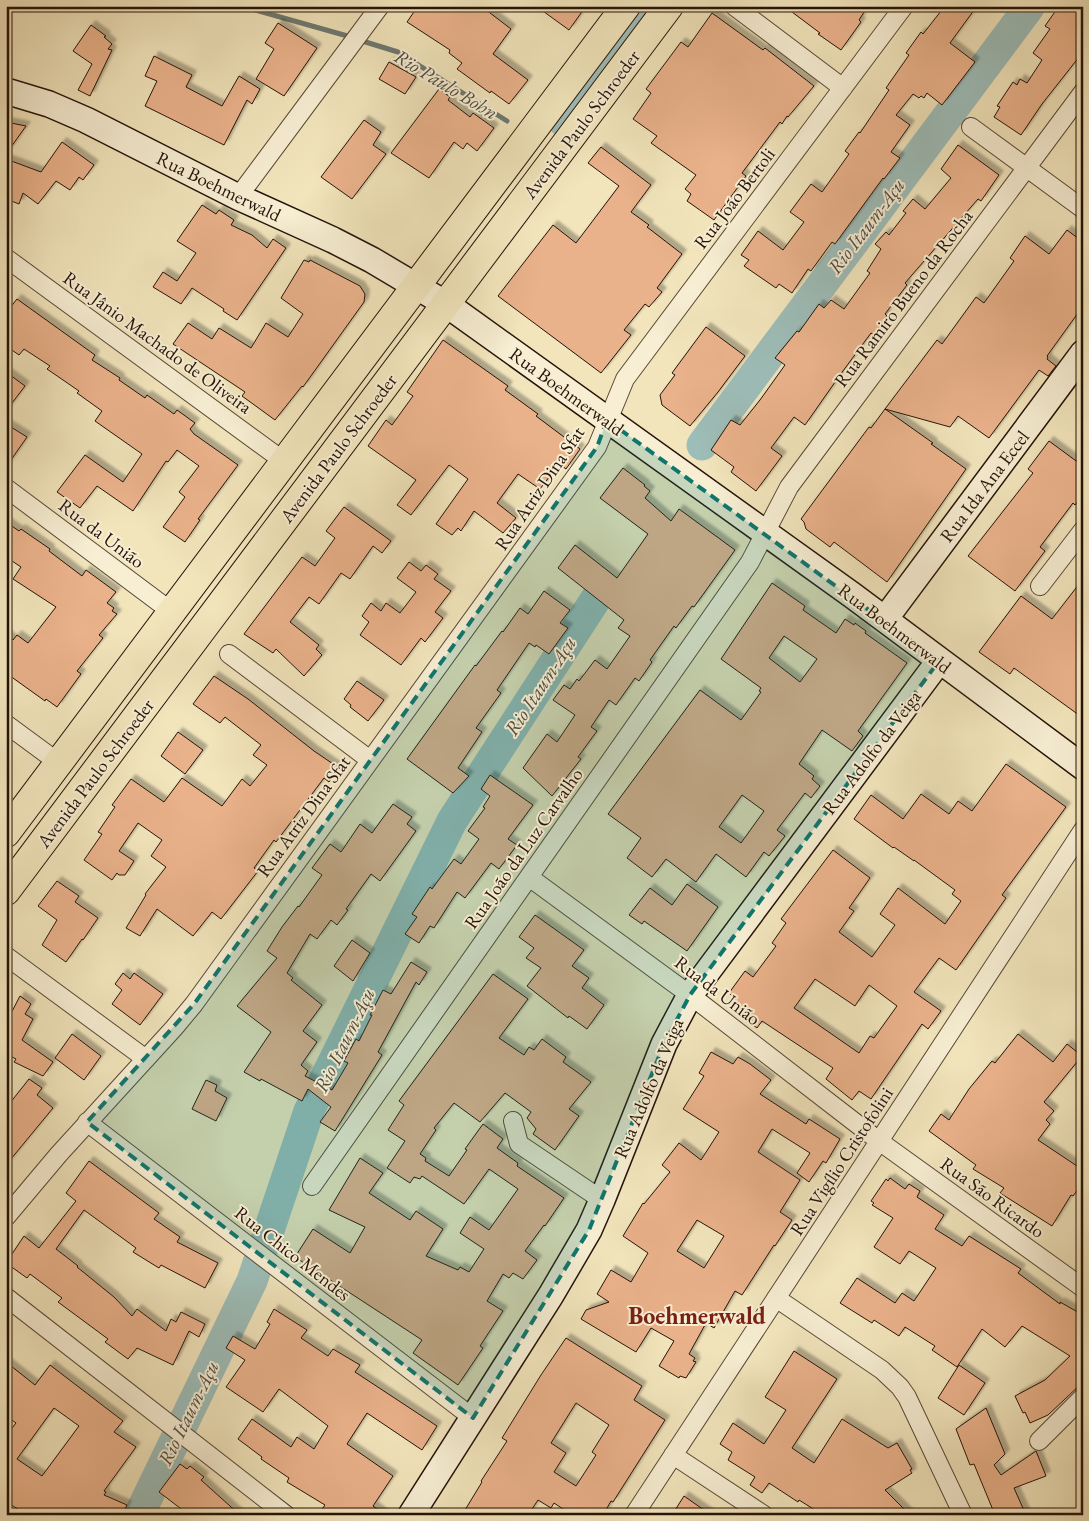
<svg xmlns="http://www.w3.org/2000/svg" width="1089" height="1521" viewBox="0 0 1089 1521" font-family="'EB Garamond',serif">
<defs>
<filter id="shadow"><feDropShadow dx="4.5" dy="-4.5" stdDeviation="1" flood-color="#0004"/></filter>
</defs>
<rect width="100%" height="100%" fill="#f2e5bc"/>
<filter id="stains"><feTurbulence type="fractalNoise" baseFrequency=".004" numOctaves="4"/><feColorMatrix values="0 0 0 0 .2 0 0 0 0 .09 0 0 0 0 .02 0 0 0 .5 -.17"/></filter>
<radialGradient id="worn" r=".72"><stop offset=".6" stop-color="#630" stop-opacity="0"/><stop offset="1" stop-color="#630" stop-opacity=".3"/></radialGradient>
<g fill="none" stroke-linecap="round" stroke-linejoin="round">
<path stroke="#6d7972" stroke-width="5" d="M241,6L351,37
M359,40L398,52L507,121"/>
<path stroke="#9dbdb8" stroke-width="31" d="M564,122L650,6
M702,445L1030,6
M139,1515L252,1281L309,1111L452,821L601,591"/>
</g>
<path fill="#eab28b" stroke="#251309" fill-rule="evenodd" filter="url(#shadow)" d="M418,6H481L511,29L493,54L528,80L509,104L491,91L490,93L457,69L462,63L449,53L450,50L407,22Z
M536,6H586L569,30Z
M784,6H868L859,20L861,22L841,50L818,34L820,33Z
M945,6H977L950,43L975,62L942,105L927,93L924,98L921,96L919,98L913,94L896,115L910,125L891,152L900,158L884,179L883,178L835,244L832,242L811,271L808,269L792,293L779,284L776,288L744,266L749,260L741,255L758,231L783,250L804,222L790,212L811,184L822,192L849,154L845,151L859,132L860,133L889,90L886,88L909,55L906,53L921,32L923,34Z
M1059,6H1083V52L1042,104L1021,135L994,117L1000,107L997,106L1013,82L1017,85L1020,79L1027,83L1042,60L1033,53L1050,29L1045,26Z
M712,13L763,50L765,48L814,86L788,117L787,116L782,124L780,122L742,173L746,176L714,220L687,201L691,194L685,189L696,175L651,143L657,136L633,119L651,93L646,89L681,42L688,47Z
M278,23L317,48L284,96L256,79L274,49L265,43Z
M91,25L106,36L104,37L112,44L108,49L112,50L90,96L78,90L92,64L73,51Z
M154,56L192,75L186,87L222,106L239,76L260,89L252,104L247,100L224,145L145,106L157,81L145,76Z
M389,62L416,77L405,94L379,79Z
M439,89L450,97L448,100L470,117L473,113L494,128L477,151L467,143L463,149L454,142L429,178L391,153Z
M364,120L381,132L373,145L386,154L352,199L321,177Z
M6,122L26,126L6,154Z
M62,142L94,165L83,180L79,177L70,190L56,181L38,204L23,193L19,204L6,199V159L41,172Z
M958,145L999,175L981,201L978,199L905,283L907,285L885,314L887,316L874,335L871,333L840,375L805,425L794,417L771,448L782,456L756,491L731,472L734,467L711,450L731,420L740,425L760,400L785,365L775,358L797,331L799,332L819,304L824,308L831,300L844,309L870,273L867,271L881,249L875,244L886,232L889,235L906,213L903,211L913,199L925,209L951,178L941,169Z
M601,147L651,185L631,212L649,225L647,227L682,254L657,288L662,292L649,307L645,304L624,330L631,335L601,373L498,296L553,225L576,243L619,186L588,163Z
M202,205L216,214L219,210L234,220L231,225L252,235L267,248L273,239L286,248L237,320L223,311L224,309L192,288L181,304L153,287L163,272L177,281L196,253L177,241Z
M1067,230L1083,242V306L1047,356L1048,357L1047,359L1056,366L1048,376L1039,370L989,438L958,416L950,427L885,409L937,340L942,344L976,297L984,303L1014,261L1010,258L1025,236L1049,254Z
M304,260L309,262L310,260L360,286L365,294L364,302L303,387L302,386L275,420L242,396L245,392L173,344L188,323L212,339L219,328L251,348L266,323L288,337L303,314L281,298Z
M17,299L95,355L92,360L120,378L119,380L145,398L147,395L174,414L177,410L195,423L190,429L194,434L238,465L198,519L200,520L185,542L163,527L185,497L179,492L199,466L177,450L168,462L166,461L133,511L97,486L80,508L57,492L85,455L123,482L142,454L95,421L102,411L77,393L79,391L47,369L50,366L24,349L19,355L6,346V313Z
M706,327L745,356L718,392L690,426L662,405L660,395L675,375L672,373Z
M443,340L508,386L505,390L538,414L536,416L580,449L566,469L559,464L540,489L518,474L497,503L516,518L503,533L474,511L461,531L458,528L452,535L436,524L468,479L449,465L411,515L397,505L416,480L368,446L386,420L392,425L413,396L407,392Z
M6,372L25,386L6,411Z
M885,409L933,443L931,444L966,469L887,582L834,542L830,547L806,529L804,522L801,519L869,427L871,428Z
M6,424L27,437L6,467Z
M1049,441L1083,466V495L1075,505L1073,503L1040,547L1045,551L1015,591L968,556L1033,473L1028,469Z
M623,468L645,485L644,486L650,491L645,498L671,521L679,509L735,550L694,607L692,606L676,628L674,626L650,660L652,662L639,681L635,678L616,705L609,700L591,727L597,731L578,757L581,759L552,796L523,768L547,734L557,742L575,715L553,700L564,685L570,689L577,679L579,681L595,660L607,669L630,636L618,628L624,620L558,568L575,545L617,578L648,534L600,498Z
M344,507L391,541L382,553L373,546L350,579L341,573L319,604L309,597L290,622L319,645L316,649L322,655L304,676L276,649L273,653L244,634L302,557L315,566L335,538L326,531Z
M6,522L19,531L21,529L50,549L49,551L82,576L86,570L116,592L107,603L114,608L112,611L117,614L99,635L103,638L77,671L81,674L57,707L46,699L45,701L6,673V634L13,640L17,635L28,643L56,607L13,579L21,567L6,557Z
M409,562L421,571L426,565L438,574L434,579L451,591L435,612L443,618L425,642L421,638L401,665L360,635L369,622L362,616L371,603L381,611L386,603L400,613L416,592L397,578Z
M1083,579V718L1014,668L1010,674L979,652L1021,596L1052,619Z
M772,583L805,606L803,610L836,633L845,619L854,625L855,623L866,631L865,633L907,663L858,731L863,736L852,751L822,730L799,764L814,776L812,779L820,786L811,798L805,793L777,830L785,836L769,856L764,852L746,877L716,854L696,882L666,859L652,877L627,858L641,838L608,814L700,690L741,720L761,692L759,691L761,688L721,659ZM784,636L817,659L800,682L769,658ZM742,795L764,811L741,843L719,827Z
M544,591L570,610L560,623L568,628L549,654L536,645L535,647L529,643L497,690L501,693L476,728L482,732L458,768L469,776L453,793L407,759L475,665L476,666L502,631L503,632L520,608L528,614Z
M214,676L248,699L314,751L339,768L329,782L324,778L276,842L274,840L254,868L258,871L221,919L212,912L193,936L157,909L140,936L126,928L146,895L145,894L166,867L151,856L162,840L138,823L119,851L134,861L125,875H119L117,873L112,880L84,860L102,834L98,832L115,807L112,805L131,779L164,802L182,778L222,806L242,779L250,786L267,765L253,755L261,745L225,717L220,723L193,704Z
M357,681L384,700L368,721L350,707L351,705L344,699Z
M178,732L203,750L185,774L161,756Z
M1006,764L1066,807L1002,895L1006,898L956,970L939,958L914,992L941,1011L928,1029L922,1024L871,1099L859,1091L852,1100L826,1079L833,1068L762,1021L757,1028L728,1006L734,997L729,993L745,971L753,977L776,946L772,943L786,923L781,919L833,850L870,878L849,908L854,911L839,932L872,957L895,925L880,914L898,888L945,924L961,901L952,894L955,890L914,860V861L894,847L893,848L854,819L871,795L903,819L921,794L949,814L958,801L972,811ZM815,979L855,1006L869,985L897,1006L874,1038L870,1036L859,1053L794,1008Z
M490,775L533,805L508,839L517,845L499,869L491,863L465,898L457,892L434,928L430,926L419,943L405,934L417,917L412,914L430,887L432,889L454,859L461,864L479,839L468,831L485,808L483,807L490,796L481,789Z
M393,804L412,817L407,824L416,831L380,881L371,874L346,909L348,910L337,925L331,920L317,939L310,934L287,973L293,978L291,980L322,1005L303,1031L317,1042L301,1065L308,1071L305,1076L332,1090L348,1063L344,1061L356,1039L359,1041L372,1015H370L383,990L391,994L411,962L427,972L419,985L416,982L378,1052L382,1055L335,1131L320,1122L331,1107L308,1089L302,1101L261,1079L260,1081L244,1072L271,1032L237,1006L277,958L267,951L282,927L298,906L299,907L322,875L312,868L330,844L341,852L360,824L372,833Z
M57,881L79,896L75,902L98,918L83,940L82,939L66,962L42,945L57,920L38,906Z
M687,884L718,907L687,951L644,921L642,924L629,915L650,888L672,905Z
M535,915L584,950L572,966L589,978L582,988L604,1005L587,1029L569,1016L568,1018L527,986L541,968L526,958L534,948L519,937Z
M352,940L370,953L353,981L334,966Z
M123,973L130,979L134,973L163,994L140,1025L112,1004L122,990L115,984Z
M493,974L528,999L499,1038L524,1055L529,1047L534,1050L542,1039L566,1057L563,1062L591,1082L569,1109L579,1116L555,1150L533,1134L536,1129L527,1118L531,1112L505,1093L480,1122L454,1103L434,1128L436,1130L420,1154L426,1158L425,1161L449,1176L467,1150L465,1149L483,1124L503,1139L497,1148L518,1163L517,1166L564,1198L545,1226L544,1225L525,1251L537,1260L523,1279L513,1273L509,1278L503,1274L487,1301L503,1311L480,1346L483,1348L458,1385L413,1353L422,1340L295,1257L313,1229L350,1253L365,1227L329,1210L360,1158L383,1173L369,1193L410,1220L416,1211L443,1229L426,1256L458,1270L460,1267L469,1272L484,1249L460,1233L470,1217L489,1230L518,1189L489,1169L464,1204L422,1176L420,1179L414,1177L410,1183L387,1168L405,1141L388,1130L404,1105L399,1101Z
M20,996L31,1004L25,1014L33,1019L22,1040L53,1062L43,1076L14,1062L16,1059L6,1054V1023Z
M72,1034L101,1056L84,1080L55,1058Z
M1018,1034L1053,1062L1067,1044L1082,1056L1044,1102L1054,1111L1046,1120L1050,1124L1038,1140L1083,1170V1183L1073,1196L1071,1195L1052,1226L1000,1193L1004,1188L973,1169L976,1165L929,1131L941,1114L949,1120L969,1089L992,1061L995,1063Z
M711,1052L733,1064L738,1057L750,1064L771,1080L760,1094L806,1124L809,1119L840,1139L826,1163L823,1161L809,1182L797,1173L810,1153L772,1129L758,1152L800,1180L780,1212L792,1220L775,1246L774,1245L742,1295L735,1291L714,1328L706,1323L689,1354L695,1358L693,1361L696,1362L686,1378L680,1376L679,1378L659,1366L674,1341L651,1328L636,1352L581,1319L586,1310L609,1302L597,1294L611,1270L631,1282L648,1253L623,1236L643,1203L644,1204L670,1172L662,1165L679,1143L701,1160L719,1132L683,1109L704,1076L699,1073ZM697,1220L724,1236L704,1268L677,1251Z
M29,1079L42,1088L37,1095L53,1108L6,1165V1108Z
M206,1080L217,1085L215,1091L227,1098L216,1121L192,1109Z
M89,1161L159,1213L154,1219L180,1237L177,1242L218,1263L205,1288L161,1265L159,1268L133,1252L136,1248L84,1210L56,1249L78,1266L77,1267L114,1297L132,1316L137,1309L166,1331L171,1319L176,1322L181,1312L205,1324L199,1337L189,1331L173,1365L137,1348L128,1359L105,1342L108,1339L58,1302L62,1298L30,1274L27,1278L6,1263L24,1236L39,1248L76,1201L66,1193Z
M890,1178L905,1189L909,1184L920,1191L917,1197L944,1215L935,1229L962,1246L969,1236L1021,1269L1018,1273L1060,1304V1302L1083,1315V1349L1077,1357L1083,1363V1382L1048,1415L1030,1423L1025,1412L1023,1413L1015,1396L1045,1380L1070,1356L1022,1326L1005,1347L982,1329L957,1367L932,1350L935,1346L905,1327L899,1336L874,1320L872,1323L840,1303L857,1278L895,1303L902,1293L914,1301L936,1268L909,1251L900,1264L874,1247L893,1218L872,1205L874,1203L871,1201L886,1179L888,1181Z
M274,1309L307,1330L301,1338L328,1356L333,1349L360,1365L355,1372L437,1426L422,1450L367,1413L347,1444L393,1476L373,1506L385,1515H318L325,1505L287,1482L289,1478L261,1459L262,1457L238,1439L252,1419L291,1447L297,1437L314,1449L328,1426L279,1389L263,1412L226,1387L245,1360L226,1348L233,1336L255,1349L270,1324L267,1322Z
M566,1338L642,1386L634,1400L665,1420L613,1502L611,1501L603,1515H572L554,1503L551,1508L538,1500L528,1515H462L482,1482L481,1481L507,1441L502,1438L541,1375ZM576,1403L609,1425L592,1452L596,1455L576,1486L554,1472L566,1453L551,1443Z
M794,1351L837,1379L792,1448L814,1463L842,1419L888,1448L897,1443L912,1469L910,1470L912,1473L885,1490L910,1515H823L799,1500L798,1502L769,1483L762,1493L750,1485L755,1477L728,1460L732,1452L720,1444L733,1423L764,1444L786,1410L765,1397Z
M6,1362L35,1385L50,1365L123,1421L114,1432L136,1447L104,1491L106,1492L104,1495L127,1505L122,1515H44L39,1512L37,1515H26L6,1501V1436L16,1423L6,1416ZM54,1408L79,1426L42,1476L17,1459Z
M959,1365L985,1383L964,1415L938,1398Z
M986,1408L1005,1454L994,1465L1001,1475L1036,1451L1046,1476L1014,1488L1026,1515H995L974,1464L970,1465L956,1429Z
M180,1464L187,1469L190,1466L204,1477L201,1480L240,1515H189L159,1492Z
M684,1496L711,1515H672Z"/>
<g fill="none" stroke-linecap="round" stroke-linejoin="round">
<defs>
<path id="street" d="M734,6L843,88
M971,127L1083,209
M238,197L380,6
M6,258L285,462
M6,488L172,612
M1040,586L1083,530
M229,654L370,760
M6,724L59,763
M529,877L690,995L879,1141L1083,1288
M6,956L146,1059
M513,1121L519,1144L602,1200
M87,1122L473,1418
M312,1186L750,562L789,487L1083,92
M6,1217L59,1154L174,1028L194,1004L597,447L625,379L904,6
M6,1297L286,1515
M776,1298L882,1370L900,1387L907,1397L963,1515
M1039,1441L1083,1397
M673,1455L764,1515
M634,1515L1083,830"/>
<path id="secondary" d="M6,91L49,104L86,120L238,197L333,240L372,260L446,304L852,595L1083,767
M885,619L1083,353
M411,1515L551,1295L589,1230L602,1200L664,1044L690,995L939,661"/>
<path id="primary" d="M6,833L626,6
M6,891L669,6"/>
</defs>
<use href="#street" stroke="#584836" stroke-width="20"/>
<use href="#secondary" stroke="#251309" stroke-width="28"/>
<use href="#primary" stroke="#251309" stroke-width="30"/>
<use href="#street" stroke="#f7eed3" stroke-width="18"/>
<use href="#secondary" stroke="#f7eed3" stroke-width="25"/>
<use href="#primary" stroke="#f2e5bc" stroke-width="28"/>
</g>
<path fill="#0f766e" fill-opacity="0.2" stroke="#0f766e" stroke-width="4" stroke-dasharray="10 6" stroke-linejoin="round" d="M607,420L939,661L690,995L664,1044L589,1230L473,1418L87,1122L194,1004L597,447Z"/>
<g text-anchor="middle" stroke-width="4" stroke-linejoin="round" paint-order="stroke">
<g font-size="19" fill="#251309" stroke="#f7eed3">
<text transform="translate(581 124) rotate(-53)" y="7">Avenida Paulo Schroeder</text>
<text transform="translate(219 186) rotate(26)" y="7">Rua Boehmerwald</text>
<text transform="translate(734 198) rotate(-53)" y="7">Rua João Bertoli</text>
<text transform="translate(903 298) rotate(-53)" y="7">Rua Ramiro Bueno da Rocha</text>
<text transform="translate(158 342) rotate(36)" y="7">Rua Jânio Machado de Oliveira</text>
<text transform="translate(567 391) rotate(36)" y="7">Rua Boehmerwald</text>
<text transform="translate(338 448) rotate(-53)" y="7">Avenida Paulo Schroeder</text>
<text transform="translate(984 486) rotate(-53)" y="7">Rua Ida Ana Eccel</text>
<text transform="translate(539 488) rotate(-56)" y="7">Rua Atriz Dina Sfat</text>
<text transform="translate(102 533) rotate(37)" y="7">Rua da União</text>
<text transform="translate(895 628) rotate(37)" y="7">Rua Boehmerwald</text>
<text transform="translate(871 752) rotate(-53)" y="7">Rua Adolfo da Veiga</text>
<text transform="translate(95 773) rotate(-53)" y="7">Avenida Paulo Schroeder</text>
<text transform="translate(303 816) rotate(-54)" y="7">Rua Atriz Dina Sfat</text>
<text transform="translate(523 848) rotate(-55)" y="7">Rua João da Luz Carvalho</text>
<text transform="translate(718 990) rotate(37)" y="7">Rua da União</text>
<text transform="translate(648 1088) rotate(-67)" y="7">Rua Adolfo da Veiga</text>
<text transform="translate(841 1161) rotate(-57)" y="7">Rua Vigílio Cristofolini</text>
<text transform="translate(993 1197) rotate(36)" y="7">Rua São Ricardo</text>
<text transform="translate(293 1253) rotate(38)" y="7">Rua Chico Mendes</text>
</g>
<g font-size="20" font-style="italic" fill="#4f4e46" stroke="#f7eed3">
<text transform="translate(446 84) rotate(31)" y="7">Rio Paulo Bohn</text>
<text transform="translate(866 226) rotate(-53)" y="7">Rio Itaum-Açu</text>
<text transform="translate(540 686) rotate(-57)" y="7">Rio Itaum-Açu</text>
<text transform="translate(344 1040) rotate(-64)" y="7">Rio Itaum-Açu</text>
<text transform="translate(188 1413) rotate(-64)" y="7">Rio Itaum-Açu</text>
</g>
<g font-size="24" font-weight="bold" fill="#7a1f14" stroke="#f7eed3">
<text x="697" y="1324">Boehmerwald</text>
</g>
</g>
<rect width="1089" height="1521" fill="none" stroke="#f2e5bc" stroke-width="25"/>
<rect x="8" y="8" width="1074" height="1506" fill="none" stroke="#251309" stroke-width="2.5"/>
<rect x="12" y="12" width="1064" height="1496" fill="none" stroke="#251309"/>
<rect width="100%" height="100%" filter="url(#stains)"/>
<rect width="100%" height="100%" fill="url(#worn)"/>
</svg>
